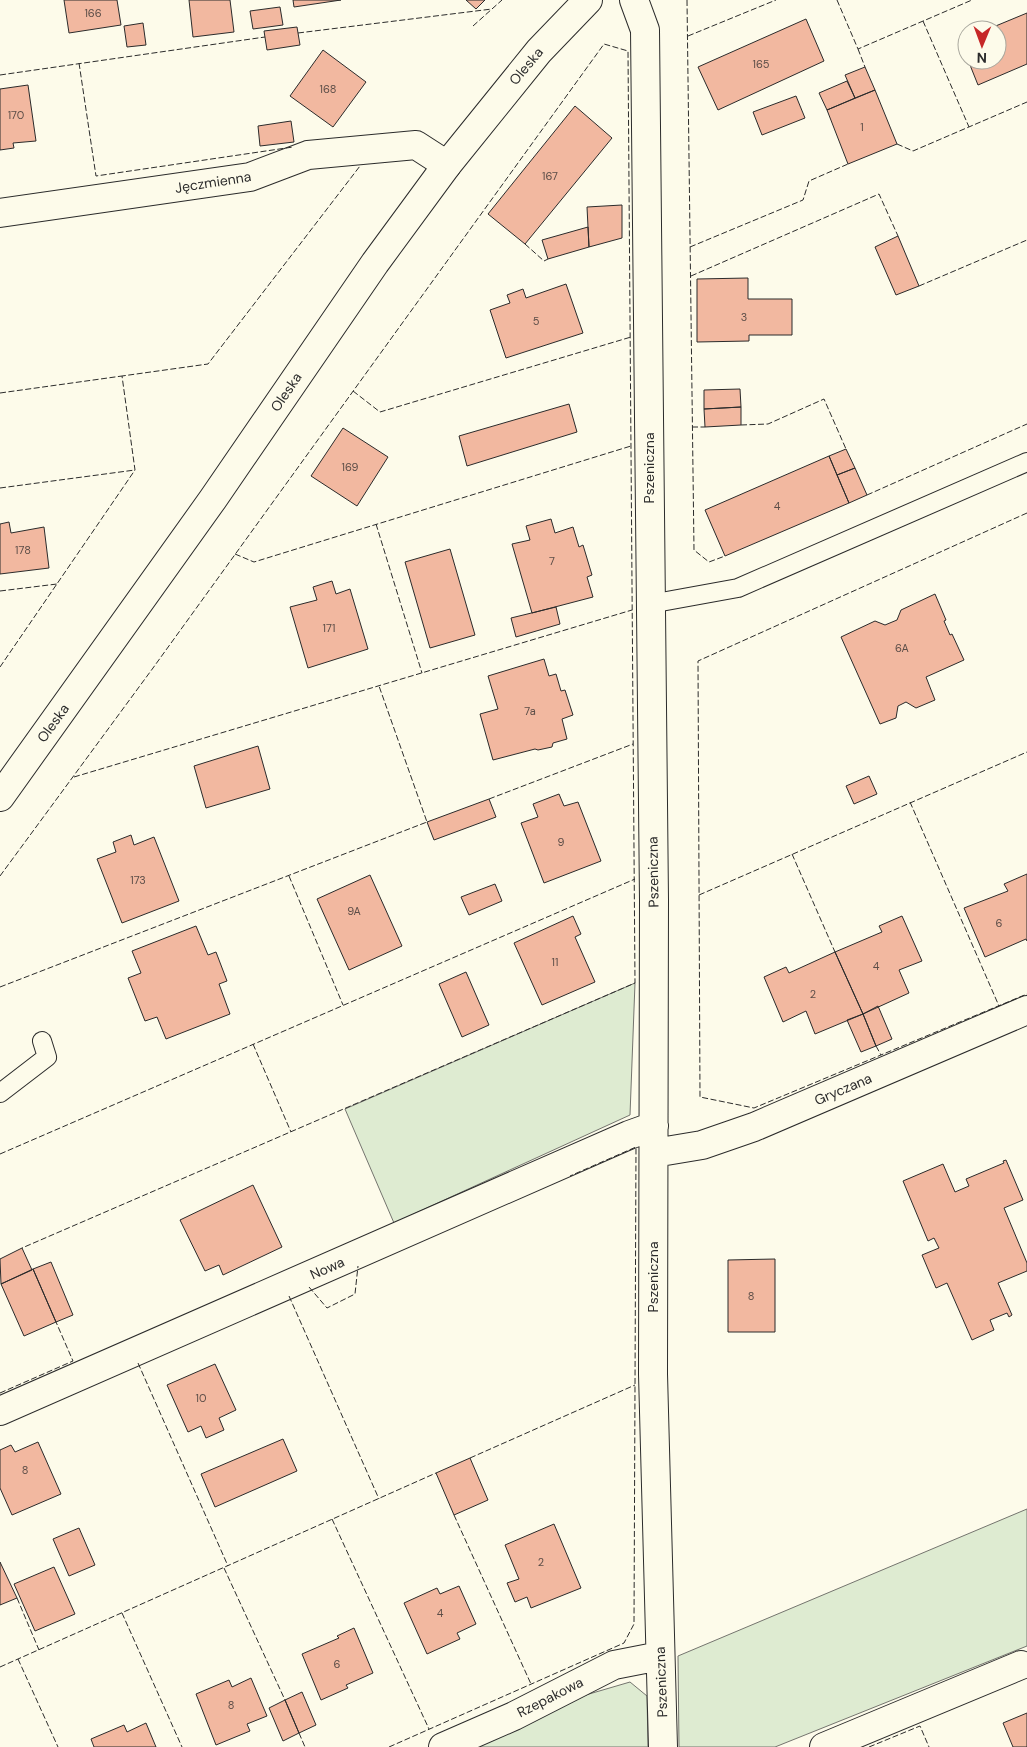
<svg xmlns="http://www.w3.org/2000/svg" width="1027" height="1747" viewBox="0 0 1027 1747" font-family="'DM Sans',sans-serif">
<rect width="100%" height="100%" fill="#fdfbea"/>
<path fill="#deebd1" stroke="#74746e" d="M635,983L630,1115L394,1223L345,1109Z
M1027,1509V1646L775,1747H679L678,1656Z
M630,1682L647,1696L648,1747H443L514,1716Z"/>
<path fill="#f2b8a0" stroke="#2b2b2b" d="M64,0H117L121,25L69,33Z
M189,0H230L234,32L193,37Z
M293,0H341L294,7Z
M466,0H485L476,9Z
M280,7L283,25L253,29L250,11Z
M1027,13V64L978,85L968,60H997V30H986Z
M806,19L824,61L718,110L698,67Z
M143,23L146,45L127,47L124,26Z
M297,27L300,45L267,50L264,31Z
M967,38V57L960,41Z
M323,50L366,82L333,127L290,96Z
M865,67L875,90L855,98L845,75Z
M847,81L855,98L827,110L819,93Z
M28,85L36,141L13,143L14,148L0,150V89Z
M875,90L897,144L848,164L827,110Z
M796,96L805,118L762,135L753,112Z
M575,106L612,138L525,244L488,214Z
M291,121L294,142L260,146L258,126Z
M622,205V238L589,247L587,207Z
M588,227L589,247L548,259L542,240Z
M898,236L919,286L896,295L875,247Z
M748,278V299H792V335H749V341L697,342V279Z
M566,284L583,333L506,358L490,310L510,303L507,295L523,289L526,298Z
M740,389L741,407L704,409V390Z
M569,404L577,432L467,466L459,436Z
M741,407V425L705,427L704,409Z
M343,428L388,457L357,506L311,476Z
M846,449L855,468L837,475L829,456Z
M829,456L849,503L725,556L705,510Z
M855,468L867,495L849,503L837,475Z
M551,519L555,533L573,527L579,547L583,545L592,575L587,577L593,597L532,613L512,544L530,540L526,526Z
M9,522L11,533L44,527L49,568L0,574V524Z
M450,549L475,635L430,648L405,562Z
M332,581L336,594L350,589L368,649L308,668L290,607L317,600L313,587Z
M935,594L946,620L944,621L950,635L952,634L964,660L926,677L935,700L916,708L906,702L898,706L896,718L880,724L841,637L875,621L885,625L897,620L901,610Z
M556,607L560,624L516,637L511,618Z
M544,659L549,676L556,674L561,691L565,690L573,715L562,719L567,739L553,743L552,747L538,750L535,749L493,760L480,714L498,709L488,676Z
M258,746L270,789L206,808L194,766Z
M869,776L877,794L854,804L846,786Z
M559,794L564,806L578,802L601,861L544,883L521,823L538,817L533,804Z
M489,799L496,817L434,840L427,822Z
M131,835L134,845L154,837L179,901L122,923L97,859L116,852L113,842Z
M1027,874V941L1026,939L985,957L964,908L1008,891L1004,884Z
M370,875L402,946L349,970L317,899Z
M495,884L502,901L469,915L461,897Z
M573,916L581,934L575,937L595,982L542,1005L514,943Z
M902,916L922,961L899,970L909,993L863,1014L835,952L882,932L879,926Z
M196,926L208,955L216,952L227,981L219,984L230,1014L166,1039L157,1017L145,1021L128,978L141,973L132,951Z
M835,952L863,1014L815,1034L806,1011L783,1022L764,977L786,967L789,973Z
M466,972L489,1025L462,1037L439,984Z
M878,1006L892,1039L876,1046L863,1014Z
M863,1014L876,1046L861,1052L847,1020Z
M1006,1160L1023,1200L1004,1208L1027,1263V1271L998,1283L1012,1315L1009,1317L1007,1313L990,1320L994,1330L972,1340L947,1283L936,1288L922,1255L939,1248L934,1238L928,1241L903,1181L943,1164L955,1192L969,1186L966,1179L1004,1163L1003,1161Z
M253,1185L282,1247L223,1275L219,1265L205,1271L180,1220Z
M22,1248L32,1270L1,1284L0,1259Z
M775,1259V1332H728V1260Z
M51,1262L73,1315L56,1322L33,1269Z
M33,1269L56,1322L24,1336L1,1284Z
M215,1364L236,1410L219,1418L224,1430L206,1438L201,1426L188,1432L167,1385Z
M283,1439L297,1471L215,1507L201,1474Z
M38,1442L61,1494L12,1515L0,1488V1450L11,1445L15,1452Z
M470,1458L488,1500L454,1515L436,1473Z
M554,1524L581,1588L531,1608L527,1597L515,1602L507,1583L519,1579L505,1545Z
M79,1528L95,1565L69,1576L53,1539Z
M0,1562L17,1598L0,1605Z
M54,1567L75,1614L35,1631L14,1584Z
M459,1586L476,1624L457,1633L460,1639L427,1654L404,1603L437,1588L440,1594Z
M354,1628L373,1673L346,1685L348,1688L321,1700L302,1654L339,1638L337,1636Z
M251,1678L267,1716L247,1724L250,1731L216,1745L196,1694L229,1680L232,1687Z
M302,1692L316,1725L299,1733L285,1700Z
M285,1700L299,1733L283,1741L269,1708Z
M1027,1713V1747H1013L1003,1723Z
M146,1723L156,1747H94L91,1739L124,1725L127,1732Z"/>
<g fill="none" stroke-linecap="round" stroke-linejoin="round">
<defs>
<path id="lane" d="M650,604L738,588L1027,462
M0,1093L47,1057L42,1041"/>
<path id="street" d="M634,0L645,30L654,900L653,1374L663,1747
M0,213L250,177L308,155L416,145L447,165
M654,1153L702,1145L754,1127L1027,1010
M0,1411L629,1135L654,1126
M443,1747L514,1716L614,1665L660,1656
M824,1747L1021,1665"/>
<path id="secondary" d="M0,797L213,499L375,263L447,165L539,51L588,0"/>
</defs>
<use href="#lane" stroke="#2b2b2b" stroke-width="20"/>
<use href="#street" stroke="#2b2b2b" stroke-width="30"/>
<use href="#secondary" stroke="#2b2b2b" stroke-width="30"/>
<use href="#lane" stroke="#fdfbea" stroke-width="18"/>
<use href="#street" stroke="#fdfbea" stroke-width="28"/>
<use href="#secondary" stroke="#fdfbea" stroke-width="28"/>
<path stroke="#2b2b2b" stroke-width="1" stroke-dasharray="6 2.5" stroke-linecap="butt" d="M687,0L694,550L709,562L725,556
M837,0L858,49L972,0
M923,21L969,127
M473,26L502,0
M298,33L492,9
M688,36L776,0
M858,49L865,67
M79,63L96,176L293,147
M0,75L265,37
M897,144L913,151L1027,102
M525,244L544,261L548,259
M690,247L803,200L809,181L848,164
M691,276L879,194L898,236
M919,286L1027,240
M353,391L380,412L631,337
M0,393L122,376
M741,425L768,424L824,399L846,449
M692,427H705
M0,488L135,470
M867,495L1027,424
M1027,513L698,661L700,1097L754,1108L1027,994
M376,524L422,673
M235,554L254,562L631,446
M0,591L57,584
M0,667L135,470L122,376L208,364L360,166
M74,777L632,610
M489,799L633,744
M910,802L999,1006
M792,854L835,952
M0,876L153,668L604,44L628,51L635,983L22,1248
M289,876L343,1005
M699,895L1027,752
M0,987L427,822L379,686
M253,1044L291,1132
M876,1046L881,1055
M0,1154L635,879
M309,1287L327,1308L355,1294L358,1266
M289,1296L379,1499
M138,1363L228,1566
M0,1393L73,1361L56,1322
M470,1458L635,1385
M454,1515L531,1684
M332,1519L429,1729
M224,1568L285,1700
M17,1598L39,1650
M122,1613L182,1747
M18,1659L58,1747
M0,1667L436,1473
M299,1733L305,1747
M389,1747L624,1643L634,1624L636,1147L570,1176
M869,1747L920,1726L929,1747"/>
</g>
<g text-anchor="middle" stroke-width="4" stroke-linejoin="round" paint-order="stroke">
<g font-size="11" fill="#5d4e48">
<text x="93" y="17">166</text>
<text x="761" y="68">165</text>
<text x="328" y="93">168</text>
<text x="16" y="119">170</text>
<text x="862" y="131">1</text>
<text x="550" y="180">167</text>
<text x="744" y="321">3</text>
<text x="536" y="325">5</text>
<text x="350" y="471">169</text>
<text x="777" y="510">4</text>
<text x="23" y="554">178</text>
<text x="552" y="565">7</text>
<text x="329" y="632">171</text>
<text x="902" y="652">6A</text>
<text x="530" y="715">7a</text>
<text x="561" y="846">9</text>
<text x="138" y="884">173</text>
<text x="354" y="915">9A</text>
<text x="999" y="927">6</text>
<text x="555" y="966">11</text>
<text x="876" y="970">4</text>
<text x="813" y="998">2</text>
<text x="751" y="1300">8</text>
<text x="201" y="1402">10</text>
<text x="25" y="1474">8</text>
<text x="541" y="1566">2</text>
<text x="440" y="1617">4</text>
<text x="337" y="1668">6</text>
<text x="231" y="1709">8</text>
</g>
<g font-size="14" fill="#2b2b2b" stroke="#fdfbea">
<text transform="translate(526 66) rotate(-50)" y="5">Oleska</text>
<text transform="translate(213 182) rotate(-9)" y="5">Jęczmienna</text>
<text transform="translate(286 392) rotate(-56)" y="5">Oleska</text>
<text transform="translate(649 468) rotate(-90)" y="5">Pszeniczna</text>
<text transform="translate(53 723) rotate(-54)" y="5">Oleska</text>
<text transform="translate(653 872) rotate(-91)" y="5">Pszeniczna</text>
<text transform="translate(843 1089) rotate(-23)" y="5">Gryczana</text>
<text transform="translate(327 1268) rotate(-24)" y="5">Nowa</text>
<text transform="translate(653 1277) rotate(-90)" y="5">Pszeniczna</text>
<text transform="translate(661 1682) rotate(-92)" y="5">Pszeniczna</text>
<text transform="translate(550 1697) rotate(-27)" y="5">Rzepakowa</text>
</g>
</g>
<g transform="translate(982 45) rotate(181)"><circle r="24" fill="#fdfbea" stroke="#a9a89e"/>
<path d="M0-4L9 19L0 12L-9 19Z" fill="#c62828"/>
<text y="-8" font-size="14" font-weight="bold" text-anchor="middle" fill="#2b2b2b">N</text>
</g>
</svg>
